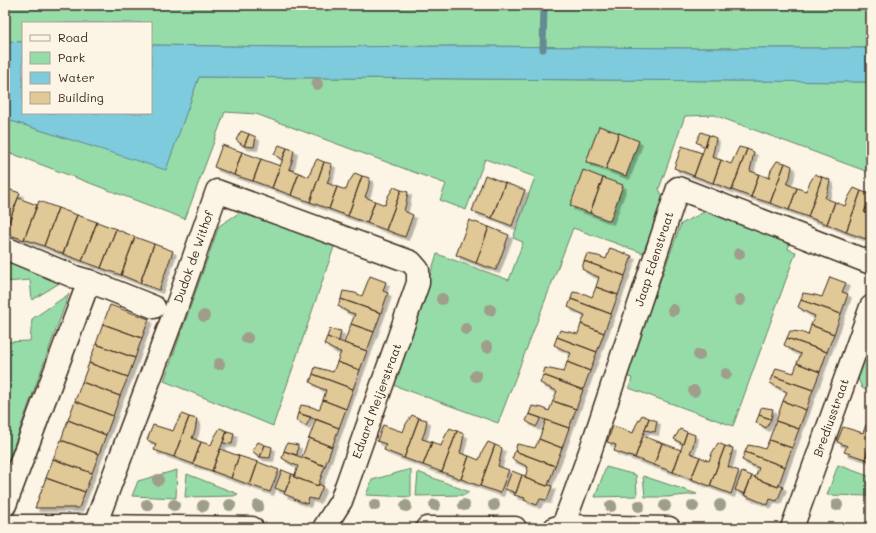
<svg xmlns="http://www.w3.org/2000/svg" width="876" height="533" viewBox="0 0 876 533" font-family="Mali,sans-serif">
<defs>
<filter id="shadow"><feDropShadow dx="3.5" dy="3.5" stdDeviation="0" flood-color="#0004"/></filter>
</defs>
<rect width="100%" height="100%" fill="#fcf5e5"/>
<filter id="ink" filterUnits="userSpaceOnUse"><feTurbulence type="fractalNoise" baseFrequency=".025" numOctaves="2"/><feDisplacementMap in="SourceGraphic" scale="8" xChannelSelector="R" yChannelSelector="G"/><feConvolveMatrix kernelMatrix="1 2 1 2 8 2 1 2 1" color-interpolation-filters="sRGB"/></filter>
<g filter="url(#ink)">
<path fill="#96dca9" stroke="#688364" d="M5,5H871V48H686L472,46L288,47L151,45V23H23V42L5,41Z
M199,77L871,82V173L714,115L685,116L659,189L665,201L648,240L643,253L573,228L498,423L393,385L437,254L509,280L523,242L513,238L535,177L485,159L466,210L440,200L446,184L256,114L225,112L185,219L5,151V119L166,169Z
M242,211L335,244L273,426L164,381L219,226Z
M706,211L790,241L788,249L796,252L733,426L629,388L632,378L625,376L681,224Z
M5,256L66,279L32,300L30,280L5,282Z
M69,294L5,470V342L30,341L32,319Z
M871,335V392L862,388L857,376Z
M838,465L871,477V496L827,495Z
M606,467L636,475L637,496L595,497Z
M411,469V497L366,495L372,480Z
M177,470L176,498L132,496L138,481Z
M418,472L469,492L465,495L416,496Z
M187,474L238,494L234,496L185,497Z
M643,476L697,494L667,497H645Z"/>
<path fill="#7ecbdd" stroke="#638b91" d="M5,41L23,42V113H151V45L288,47L472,46L686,48H871V82L199,77L166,170L5,119Z"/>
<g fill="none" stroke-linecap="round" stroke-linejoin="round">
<path stroke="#638b91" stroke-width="7" d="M543,49L544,5"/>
</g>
<path fill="#e1c997" stroke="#3b2a1e" filter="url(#shadow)" d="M599,126L619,133L606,169L586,162Z
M241,131L249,134L244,146L236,140Z
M701,132L709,135L705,147L696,142Z
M619,133L639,141L626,176L606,169Z
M249,134L256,137L254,147L244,146Z
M709,135L716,138L714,149L712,157L721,160L713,183L694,176Z
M222,145L242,152L234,175L214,167Z
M279,145L287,148L282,160L274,154Z
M682,146L702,153L694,176L674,168Z
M739,147L747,149L732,190L713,183L721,160L731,164Z
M287,148L294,150L292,161L289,169L299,173L291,195L272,188Z
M747,149L754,152L750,171L759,174L751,197L732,190Z
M242,152L261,159L253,181L234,175Z
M261,159L280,166L272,188L253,181Z
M317,159L324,162L310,202L291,195L299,173L309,177L312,168Z
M777,161L785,163L770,203L751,197L759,174L769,178L771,170Z
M324,162L332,164L330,175L327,183L337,187L329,209L310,202Z
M785,163L792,166L790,177L787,184L797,188L789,210L770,203Z
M583,170L603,178L590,213L570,206Z
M355,173L362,176L348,216L329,209L337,187L346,190L349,182Z
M815,174L822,177L808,217L789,210L797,188L806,191L809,184Z
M485,175L505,183L492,218L472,211Z
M362,176L370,178L368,189L365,197L375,201L367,223L348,216Z
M822,177L830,180L828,190L825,198L835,202L827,224L808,217Z
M603,178L623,185L610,221L590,213Z
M505,183L525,190L512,226L492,218Z
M394,187L401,190L386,230L367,223L375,201L385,205L388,196Z
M5,188L20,193L5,232Z
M854,188L861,191L846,232L827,224L835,202L845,206L848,198Z
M401,190L408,192L406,203L404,211L413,215L405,237L386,230Z
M861,191L869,194L867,205L864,212L871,215V226L866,239L846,232Z
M18,198L37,205L24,240L5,233Z
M39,201L58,208L44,246L24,239Z
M58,208L77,215L63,254L44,246Z
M77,215L97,222L82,261L63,254Z
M469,220L489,227L476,263L456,255Z
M97,222L116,229L101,268L82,261Z
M489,227L509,235L496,270L476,263Z
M116,229L135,237L121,275L101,268Z
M135,237L154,244L140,283L121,275Z
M154,244L173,251L159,290L140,283Z
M610,248L632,256L625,276L584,261L587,254L598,256L606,259Z
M584,261L625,276L618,295L596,287L599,277L591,274L582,269Z
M370,276L386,282L383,291L388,293L381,313L341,299L343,291L355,293L362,296Z
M830,277L846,283L842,292L848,294L841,314L801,300L803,293L815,295L822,297Z
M596,287L618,295L611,314L571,299L573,292L585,294L592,297Z
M341,299L381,313L374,332L351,324L355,314L348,312L338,306Z
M571,299L611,314L604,333L581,324L585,315L578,312L568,307Z
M801,300L841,314L834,334L811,325L815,316L808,313L798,307Z
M110,305L149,319L142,338L103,324Z
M103,324L142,338L135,358L96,344Z
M351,324L374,332L367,351L344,343Z
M581,324L604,333L597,352L557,337L560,330L578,334Z
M811,325L834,334L827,352L787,338L790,331L801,332L808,335Z
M330,329L341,331L339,341L327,337Z
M327,337L367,351L360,370L337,362L341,352L334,350L324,344Z
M557,337L597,352L590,371L567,362L571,353L564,350L554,345Z
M787,338L827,352L820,372L797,363L801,354L794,351L784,345Z
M96,344L135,358L128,377L89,363Z
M337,362L360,370L353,389L313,374L315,367L333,372Z
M567,362L590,371L583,390L543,375L545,368L564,372Z
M89,363L128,377L120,396L82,382Z
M797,363L820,372L813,390L773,376L776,368L794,373Z
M313,374L353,389L346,409L323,400L326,390L320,388L310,382Z
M543,375L583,390L576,409L553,401L557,391L550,388L540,383Z
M773,376L813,390L806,410L783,401L787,392L770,383Z
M82,382L120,396L113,416L75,401Z
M323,400L346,409L339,428L298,413L301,405L312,407L319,410Z
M75,401L113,416L106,435L68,420Z
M553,401L576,409L569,428L529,414L532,406L543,408L549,411Z
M783,401L806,410L799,429L776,421Z
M761,407L773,409L771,419L759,415Z
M298,413L311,417L306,426L296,420Z
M182,414L189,417L174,457L154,450L156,444L147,440L153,425L173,431L176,424Z
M529,414L541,418L536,427L526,421Z
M412,415L419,418L404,458L384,450L386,444L377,441L383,425L403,432L406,424Z
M642,415L649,418L635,458L614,451L616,445L607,442L613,426L633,433L636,425Z
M759,415L771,419L766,428L756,422Z
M189,417L197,419L195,431L192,438L201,442L193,464L174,457Z
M871,417V442L865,459L844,452L847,446L837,442L843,427L863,433L866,425Z
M419,418L427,420L425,431L422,439L432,442L423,465L404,458Z
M649,418L657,421L655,432L645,430Z
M316,419L339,428L332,447L309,438Z
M68,420L106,435L99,454L61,440Z
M546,420L569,428L562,448L539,439Z
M776,421L799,429L792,448L769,440Z
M220,428L227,431L212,471L193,464L201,442L211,445L214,438Z
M450,428L457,431L442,472L423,465L432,442L441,446L444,438Z
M680,429L687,432L683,444L674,439Z
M227,431L234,433L232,444L223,443Z
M457,431L464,434L462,445L460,453L469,456L461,479L442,472Z
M687,432L695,435L693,446L690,453L700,457L691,479L673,472Z
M643,436L662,443L654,465L635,458Z
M309,438L332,447L325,466L302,457Z
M539,439L562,448L555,466L515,451L517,444L535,448Z
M61,440L99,454L92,473L53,459Z
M769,440L792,448L785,467L745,452L748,445L759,447L765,449Z
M258,442L265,445L260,457L252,451Z
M488,442L495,445L480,486L461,479L469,456L479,460L482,452Z
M871,442V461L865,459Z
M287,443L298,445L297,455L284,451Z
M662,443L681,450L673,472L654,465Z
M718,443L725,446L710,486L691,479L700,457L709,461L712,453Z
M265,445L272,447L270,458L260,457Z
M495,445L502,448L500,459L498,466L509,470L500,493L480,486Z
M725,446L733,448L730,460L728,467L739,471L731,494L710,486Z
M220,449L239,456L231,478L212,471Z
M284,451L325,466L318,486L294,477L298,466L292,464L282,458Z
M515,451L555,466L548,485L547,486L525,478L528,467L512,459Z
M745,452L785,467L778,487L755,478L759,468L752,465L742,460Z
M239,456L258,462L250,485L231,478Z
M53,459L92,473L85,492L46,478Z
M258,462L279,470L270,492L250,485Z
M282,470L292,474L285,492L275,488Z
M512,471L522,475L516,493L505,489Z
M742,472L752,476L745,494L735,490Z
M292,474L295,475L294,477L318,486V484L323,486L317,500L309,498L307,504L294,499V498L284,494Z
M522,475L526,476L525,478L547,486L548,485L552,486L547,500L540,499L537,505L524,500L525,498L514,495L515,493H516Z
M752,476L755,477V478L778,487L779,485L783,487L777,501L770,499L768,505L744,495Z
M46,478L85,492L79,508H35Z"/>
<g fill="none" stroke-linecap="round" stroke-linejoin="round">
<defs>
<g id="minor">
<path d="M5,248L75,277L89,281L154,307"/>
<path d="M5,505L89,281"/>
<path d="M5,526H94L252,528"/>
<path id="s1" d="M563,526L591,449L678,188L871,263"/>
<path id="s2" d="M94,528L173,317L217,191L411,262L418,270V283L341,501L324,528"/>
<path d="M427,528H515"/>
<path d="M555,528L563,526L669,528"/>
<path id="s3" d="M792,528L871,307"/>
</g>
</defs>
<use href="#minor" stroke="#3b2a1e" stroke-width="25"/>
<use href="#minor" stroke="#fcf5e5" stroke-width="22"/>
</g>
<g fill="#9e9e8b">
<circle cx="317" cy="84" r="6"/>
<circle cx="739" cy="254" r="6"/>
<circle cx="442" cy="299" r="6"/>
<circle cx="740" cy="300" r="6"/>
<circle cx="490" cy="310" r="6"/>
<circle cx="673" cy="310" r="6"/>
<circle cx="204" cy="316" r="6"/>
<circle cx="466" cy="329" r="6"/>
<circle cx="247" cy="338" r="6"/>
<circle cx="487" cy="347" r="6"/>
<circle cx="699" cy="355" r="6"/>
<circle cx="219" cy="364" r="6"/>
<circle cx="726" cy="374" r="6"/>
<circle cx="476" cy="376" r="6"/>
<circle cx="694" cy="391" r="6"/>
<circle cx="158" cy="480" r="6"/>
<circle cx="147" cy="505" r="6"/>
<circle cx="174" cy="505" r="6"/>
<circle cx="230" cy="505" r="6"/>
<circle cx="375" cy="505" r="6"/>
<circle cx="435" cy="505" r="6"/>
<circle cx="464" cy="505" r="6"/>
<circle cx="494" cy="505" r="6"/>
<circle cx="720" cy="505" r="6"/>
<circle cx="837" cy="505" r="6"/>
<circle cx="203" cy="506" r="6"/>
<circle cx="258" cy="506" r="6"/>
<circle cx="406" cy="506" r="6"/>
<circle cx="611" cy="506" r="6"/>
<circle cx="639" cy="506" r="6"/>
<circle cx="665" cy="506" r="6"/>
<circle cx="693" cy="506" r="6"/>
</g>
</g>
<g text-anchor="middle" stroke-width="3" stroke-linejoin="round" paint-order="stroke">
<g font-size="12" fill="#3b2a1e" stroke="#fcf5e5">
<text dy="4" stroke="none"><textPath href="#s2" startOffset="289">Dudok de Withof</textPath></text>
<text dy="4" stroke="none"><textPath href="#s1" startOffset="282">Jaap Edenstraat</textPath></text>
<text transform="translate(377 401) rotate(-70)" y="4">Eduard Meijerstraat</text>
<text dy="4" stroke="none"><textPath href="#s3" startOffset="117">Brediusstraat</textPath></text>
</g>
</g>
<rect width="876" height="533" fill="none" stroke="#fcf5e5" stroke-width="20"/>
<rect x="10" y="10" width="856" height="513" fill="none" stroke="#3b2a1e" stroke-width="1.5" filter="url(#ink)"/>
<rect x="22" y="22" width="130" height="92" fill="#fcf5e5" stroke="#afa495"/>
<rect x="30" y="35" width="20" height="6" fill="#fcf5e5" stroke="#afa495"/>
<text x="58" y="42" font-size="12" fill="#3b2a1e">Road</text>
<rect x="30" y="52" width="20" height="12" fill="#96dca9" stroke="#afa495"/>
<text x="58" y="62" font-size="12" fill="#3b2a1e">Park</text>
<rect x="30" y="72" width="20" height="12" fill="#7ecbdd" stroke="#afa495"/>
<text x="58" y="82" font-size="12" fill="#3b2a1e">Water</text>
<rect x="30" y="92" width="20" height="12" fill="#e1c997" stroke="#afa495"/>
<text x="58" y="102" font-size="12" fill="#3b2a1e">Building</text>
</svg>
